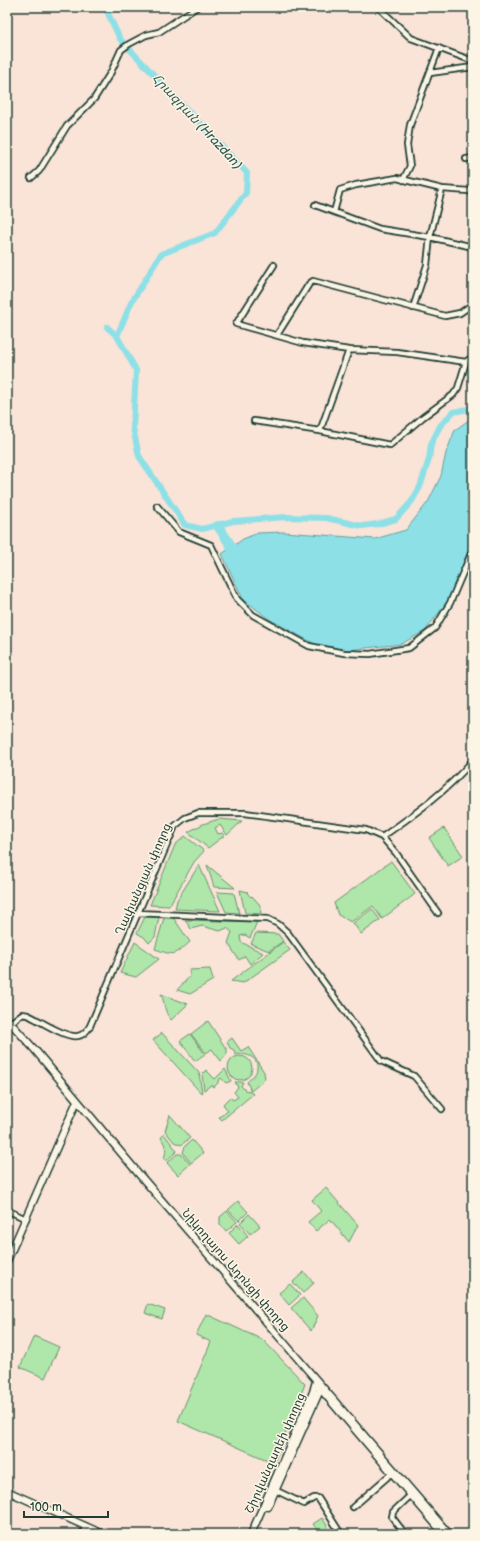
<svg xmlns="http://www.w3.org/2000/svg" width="480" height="1541" viewBox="0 0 480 1541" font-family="'Balsamiq Sans','Noto Sans Armenian',sans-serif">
<rect width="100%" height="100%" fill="#fae3d7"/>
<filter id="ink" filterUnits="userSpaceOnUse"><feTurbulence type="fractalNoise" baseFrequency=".025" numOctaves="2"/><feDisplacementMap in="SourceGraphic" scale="8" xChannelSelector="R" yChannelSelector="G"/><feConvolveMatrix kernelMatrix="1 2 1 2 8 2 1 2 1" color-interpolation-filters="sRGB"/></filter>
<g filter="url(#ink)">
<path fill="#afe6a9" stroke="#67926e" d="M219,819L242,821L227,835L220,825L215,828L218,834L223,833L225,835L208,848L188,832L203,824Z
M444,828L463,856L448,866L429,838Z
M185,836L204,851L194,862L169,906L150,905L175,845Z
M391,861L415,894L382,919L373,906L351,922L338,915L334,903Z
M199,865L220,911L175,909L177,900Z
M207,865L235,888L214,887Z
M240,890L248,892L247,893L251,897L252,896L260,905L261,914L245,913Z
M217,892L234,893L239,913L226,912Z
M372,909L380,920L361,934L353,923Z
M172,916L190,942C174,956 175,956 155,949L164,918Z
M145,917H159L155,937L149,943L144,937L137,933Z
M185,920L257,922L250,938L245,935L240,936L241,942L263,953L250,964L245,956L239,960L228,943L232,932L227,928L220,931L202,926L191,929Z
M256,933L278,934L283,941L269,951L251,944Z
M135,942L159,959L136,977L120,973Z
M283,942L290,950L243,983L231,981Z
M210,969L213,980L190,994L177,990L190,976L189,970Z
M161,994L188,1004L171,1020C164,1012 165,1003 161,994Z
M208,1021L227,1050V1054L221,1061L212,1049L206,1053L191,1034Z
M162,1033L199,1073L202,1092L201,1093L153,1040Z
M190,1034L205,1054L195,1061L180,1041Z
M232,1038L241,1051L248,1047L264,1072L265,1079L251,1091L247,1082C251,1078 257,1074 257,1068C259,1057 244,1052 235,1055L234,1050L230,1048L227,1042Z
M228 1068a12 12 0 1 1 24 0a12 12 0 1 1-24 0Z
M225,1069L231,1081L226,1083L221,1078L218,1081V1083L214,1087L211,1085L204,1090L202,1074L206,1070L215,1079Z
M235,1082H243L241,1086L246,1091L248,1090L253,1094L222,1120L219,1117L228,1111L223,1104L230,1097L233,1100L238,1097L234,1092L238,1087Z
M170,1115L190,1138L181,1145L174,1142L165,1131Z
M164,1134L177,1151L166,1161L164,1158C167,1150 166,1146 161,1138Z
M192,1140L203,1153L191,1163L183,1153L185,1146Z
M177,1154H181L190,1164L178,1175L167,1163Z
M326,1188L358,1225L349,1242L330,1219L316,1231L308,1222L321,1211L312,1200Z
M238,1201L248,1212L239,1221L228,1210Z
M227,1211L237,1222L226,1231L220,1224V1217Z
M249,1214L260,1226L250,1234L240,1223Z
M238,1224L248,1236L239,1244L229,1233Z
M304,1272L314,1283L303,1293L293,1282Z
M290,1284L300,1295L289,1305L279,1293Z
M303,1298L318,1316L311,1331L291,1308Z
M148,1304L165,1310L162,1319L145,1313Z
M206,1314L263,1340L305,1384L274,1463L178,1421L211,1342L196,1335Z
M34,1336L59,1347L45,1378L20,1367Z
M322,1518L333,1534H320L313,1524Z"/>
<path fill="#8ee0e7" stroke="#629f9f" d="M473,417V542L469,548L450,598L425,631L401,644L348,650L322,648L269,619L243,599L222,554L243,539L258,533L284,532L375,539L406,530L428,502L441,476L446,453L455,430Z"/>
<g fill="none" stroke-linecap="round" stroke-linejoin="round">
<path stroke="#8ee0e7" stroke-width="6" d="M105,7L120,39L247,173L246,193L215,233L161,254L131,303L117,336
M107,327L117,336L136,370L133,428L139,456L185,525L202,529L233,521L286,517L326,518L362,526L378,524L396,519L412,501L420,487L429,459L431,444L440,426L453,412L473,408"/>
<path stroke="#8ee0e7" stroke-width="10" d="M218,526L232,547"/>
<defs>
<path id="minor" d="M378,7L411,38L473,61
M430,73L473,67
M466,159L473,158
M31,178L39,171L67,126L94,99L111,72L121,50L129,44L146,35L159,32L197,7
M403,180L410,166L407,145L410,125L439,48
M315,205L380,229L430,237L473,247
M334,212L340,190L356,185L397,178L442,189L469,191L473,193
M274,265L236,324L303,343L349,350L397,352L466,362
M413,308L427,265L430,237L442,189
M277,335L309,284L313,281L445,316L460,313L473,304
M254,421L320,431L390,445L423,417L453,395L458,388L466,362L473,356
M320,431L349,350
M157,506L179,532L211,545L237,599L253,615L309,646L344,653L370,654L409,648L435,628L450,603L473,549
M382,837C415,814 447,791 473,760
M138,913L268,919L278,924L288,933L381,1061L414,1076L442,1109
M9,1024L22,1014L28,1015C39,1020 67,1039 78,1036C84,1035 87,1031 90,1026L175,826L185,818L198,813H245L366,830L382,837L396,853L438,913
M7,1210L26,1219
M275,1490L304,1504L314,1498H318L341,1534
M353,1507L392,1473
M82,1534L86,1526
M405,1534L392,1517L393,1512L411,1495"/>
<path id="tertiary" d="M7,1019L35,1050L138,1173L449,1534
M7,1261L77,1101
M318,1386L444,1534
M7,1491L103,1534
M268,1507L321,1388
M251,1534L313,1392L316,1381"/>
</defs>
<use href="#minor" stroke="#1f3d34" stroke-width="8"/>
<use href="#tertiary" stroke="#1f3d34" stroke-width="9"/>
<use href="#minor" stroke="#fcf5e5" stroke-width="4.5"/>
<use href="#tertiary" stroke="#fcf5e5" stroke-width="6"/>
</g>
</g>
<g text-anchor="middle" stroke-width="3" stroke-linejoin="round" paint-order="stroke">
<g font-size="12" fill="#1f3d34" stroke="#fcf5e5">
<text transform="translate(143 879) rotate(-66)" y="4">Ղափանցյան փողոց</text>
<text transform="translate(236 1270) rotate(49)" y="4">Նիկողայոս Ադոնցի փողոց</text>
<text transform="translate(275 1453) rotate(-66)" y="4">Շիրվանզադեի փողոց</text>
</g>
<g font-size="13" font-style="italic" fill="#355e58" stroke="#fcf5e5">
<text transform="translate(198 121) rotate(47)" y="5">Հրազդան (Hrazdan)</text>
</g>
</g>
<rect width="480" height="1541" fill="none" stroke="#fcf5e5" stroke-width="24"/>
<rect x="12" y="12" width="456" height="1517" fill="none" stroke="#1f3d34" stroke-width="1.5" filter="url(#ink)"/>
<path d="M24 1511v6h84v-6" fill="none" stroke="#1f3d34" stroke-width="2"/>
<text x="30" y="1511" font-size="12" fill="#1f3d34" stroke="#fcf5e5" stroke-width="3" paint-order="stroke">100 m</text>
</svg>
